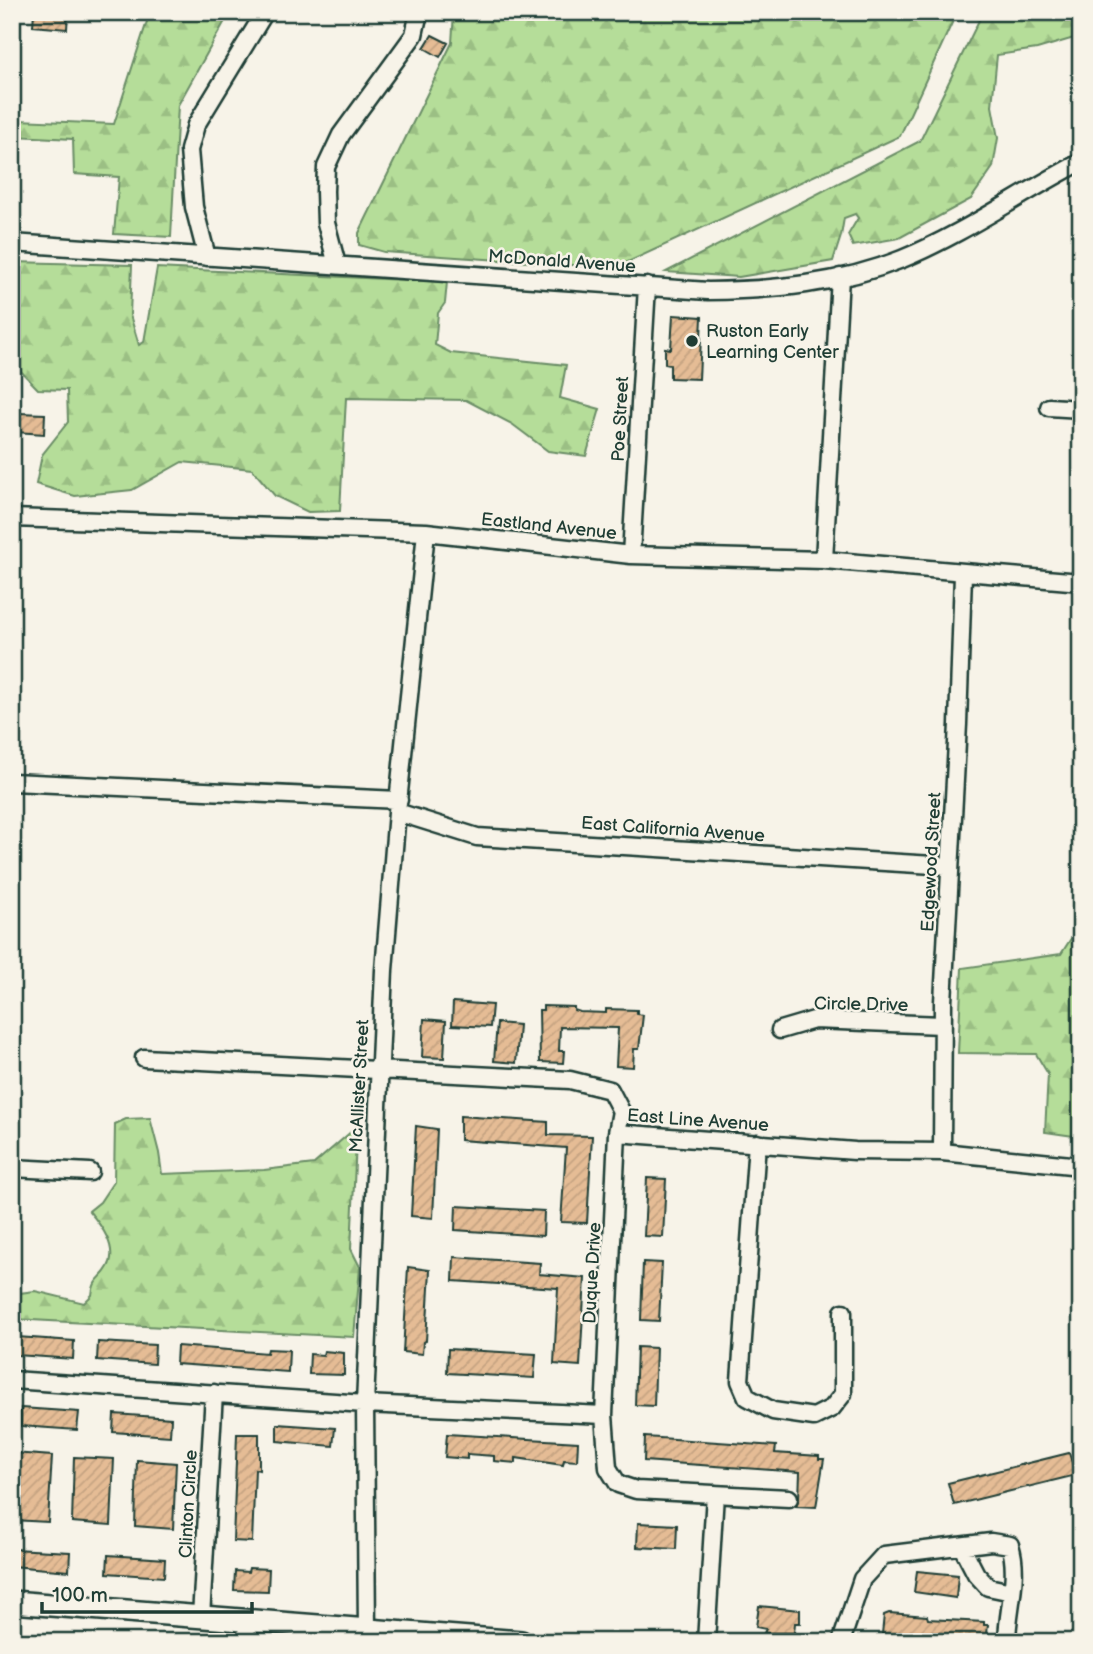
<svg xmlns="http://www.w3.org/2000/svg" width="1093" height="1654" viewBox="0 0 1093 1654" font-family="'Balsamiq Sans',sans-serif">
<defs>
<pattern id="forest-firs" width="22" height="20" patternUnits="userSpaceOnUse" patternTransform="scale(1.75)"><rect width="22" height="20" fill="#b5dd99"/><path d="M5 1l3.5 6h-7zM16 11l3.5 6h-7z" fill="#9bbf84"/></pattern>
<pattern id="building-hatch" width="6" height="6" patternUnits="userSpaceOnUse" patternTransform="scale(1.75)"><rect width="6" height="6" fill="#e5bc95"/><path d="M-1 1l2-2M0 6l6-6M5 7l2-2" fill="none" stroke="#c4a281"/></pattern>
</defs>
<rect width="100%" height="100%" fill="#f7f3e8"/>
<filter id="ink" filterUnits="userSpaceOnUse"><feTurbulence type="fractalNoise" baseFrequency=".0143" numOctaves="2"/><feDisplacementMap in="SourceGraphic" scale="14" xChannelSelector="R" yChannelSelector="G"/><feConvolveMatrix kernelMatrix="1 2 1 2 8 2 1 2 1" color-interpolation-filters="sRGB"/></filter>
<g filter="url(#ink)">
<path fill="url(#forest-firs)" stroke="#6a8d66" stroke-width="2" d="M150,12H230L178,105L171,237L114,234L119,177L74,174L73,139L16,136L18,120L114,124Z
M454,12H957L900,136L615,268L384,252L359,245V233L452,43Z
M983,12H1081V36L1037,49L997,55L992,106L998,138L993,167L971,199L899,238L853,246L848,235L858,218L855,214L844,218L841,236L833,261L739,277L666,272L920,141Z
M12,262L132,265L130,315L139,345L144,342L157,268L447,282L445,303L438,313L435,345L451,353L566,365L560,398L600,409L586,456L548,451L512,424L466,400L346,398L340,511L308,512L275,496L252,469L182,462L132,490L75,496L36,484L42,455L68,422L67,390L38,389L12,362Z
M1081,923V1137L1045,1132L1048,1074L1036,1054L958,1053L962,968L1061,954Z
M150,1118L159,1153L162,1174L264,1170L314,1164L352,1131L356,1141L351,1249L360,1267L354,1337L12,1319V1294L35,1291L84,1303L92,1295C94,1277 101,1280 108,1267C119,1248 100,1224 89,1211L100,1202L114,1181L115,1124L126,1119Z"/>
<path fill="url(#building-hatch)" stroke="#1f3d34" stroke-width="2" d="M34,12H68L67,29L33,26Z
M432,35L448,43L440,57L424,48Z
M673,315L702,317L699,379L670,378V365L665,364V348L671,349Z
M18,413L45,414L44,434L16,432L17,428H12L13,415H18Z
M453,1002L492,1005L490,1027L452,1025Z
M543,1006L574,1007V1010L580,1012L606,1013V1009L637,1010V1014L643,1015L639,1049H634L633,1067L616,1066L618,1028L560,1027L559,1051H564L563,1063L540,1062L539,1010H543Z
M424,1019L446,1021L444,1058L422,1057Z
M497,1023L519,1025L516,1063L494,1061Z
M460,1116L548,1122V1135L592,1136L587,1223L561,1222L566,1148L460,1140Z
M416,1126L437,1129L433,1218L411,1216Z
M647,1178L666,1179L663,1237L644,1236Z
M456,1206L544,1211L543,1236L455,1230Z
M454,1257L540,1263L539,1274L585,1278L580,1366L554,1364L558,1288L453,1281Z
M643,1262L662,1263L659,1321L641,1320Z
M408,1267L430,1270L426,1341L423,1342L422,1354L403,1352Z
M17,1337L74,1341L73,1359L17,1355Z
M98,1342L155,1345L154,1364L97,1360Z
M177,1346L267,1353L268,1349L289,1350L288,1372L176,1364Z
M637,1347L656,1348L654,1406L635,1405Z
M448,1349L536,1354L534,1378L447,1373Z
M324,1351L344,1353V1375L309,1374L310,1354L323,1355Z
M21,1408L79,1412L77,1430L21,1426Z
M114,1414L171,1418L170,1436L113,1432Z
M277,1424L335,1428L333,1446L277,1441Z
M237,1434H259V1470L255,1469L252,1542L233,1541Z
M447,1434L578,1442L577,1461L564,1460L563,1465L516,1458V1463L494,1461V1456L467,1454V1459L445,1457Z
M645,1437L776,1446L775,1453L819,1456V1459H824L816,1507L796,1506L799,1499L800,1472L644,1461Z
M13,1453L52,1456L48,1522L12,1520Z
M1069,1453L1076,1475L954,1505L948,1483Z
M74,1457L114,1459L111,1525L72,1522Z
M137,1460L176,1463L173,1529L135,1526Z
M638,1523L677,1525L676,1549L637,1547Z
M13,1549L70,1552L69,1571L12,1566Z
M108,1555L165,1559L164,1577L107,1573Z
M249,1568L269,1569L268,1591L234,1590L235,1571L248,1572Z
M917,1571L958,1575L956,1598L914,1592Z
M759,1606L800,1610V1623H795L794,1633H764L766,1629L756,1627Z
M889,1613L927,1616L928,1619L984,1622V1625H988L986,1642H952L882,1634L884,1615Z"/>
<g fill="none" stroke-linecap="round" stroke-linejoin="round">
<defs>
<path id="minor" d="M12,243L708,291C773,290 840,284 902,259C964,234 1021,193 1081,162
M207,257L194,207L189,150L196,125L265,12
M337,265L326,223L325,191L326,167L341,135L414,35L419,12
M1049,407L1081,409
M12,518L426,532L631,555L824,560L1081,582
M631,555L647,286
M824,560L840,277
M12,782L399,800
M397,812L477,837L950,866
M780,1030L814,1020L942,1025
M144,1058L570,1080L610,1090L621,1111L617,1133L604,1415L608,1468L618,1484L636,1490L789,1498
M617,1133L855,1151L942,1152L1081,1166
M757,1143L740,1381L747,1397L773,1411L814,1417L832,1408L843,1394V1312
M942,1152L943,1002L958,724L963,574
M12,1168L90,1172
M12,1380L365,1404L604,1415
M962,1547L976,1574L988,1587L1012,1592
M201,1617L214,1393
M246,1642L247,1620
M372,1642L367,1630L365,1404L384,970L397,812L426,532
M706,1642L715,1494
M841,1642L862,1579L884,1555L991,1542L1010,1545C1020,1576 1007,1609 1007,1642"/>
<path id="secondary" d="M12,1602L521,1642"/>
</defs>
<use href="#minor" stroke="#1f3d34" stroke-width="21"/>
<use href="#secondary" stroke="#1f3d34" stroke-width="26"/>
<use href="#minor" stroke="#f7f3e8" stroke-width="16"/>
<use href="#secondary" stroke="#f7f3e8" stroke-width="21"/>
</g>
</g>
<circle fill="#1f3d34" stroke="#f7f3e8" stroke-width="2.5" cx="692" cy="341" r="7"/>
<g text-anchor="middle" stroke-width="5" stroke-linejoin="round" paint-order="stroke">
<g font-size="18" fill="#1f3d34" stroke="#f7f3e8">
<text transform="translate(562 261) rotate(4)" y="6">McDonald Avenue</text>
<text transform="translate(620 419) rotate(-87)" y="6">Poe Street</text>
<text transform="translate(549 526) rotate(6)" y="6">Eastland Avenue</text>
<text transform="translate(673 829) rotate(4)" y="6">East California Avenue</text>
<text transform="translate(931 862) rotate(-87)" y="6">Edgewood Street</text>
<text transform="translate(861 1004) rotate(1)" y="6">Circle Drive</text>
<text transform="translate(359 1086) rotate(-87)" y="6">McAllister Street</text>
<text transform="translate(698 1120) rotate(4)" y="6">East Line Avenue</text>
<text transform="translate(592 1273) rotate(-87)" y="6">Duque Drive</text>
<text transform="translate(188 1504) rotate(-87)" y="6">Clinton Circle</text>
</g>
<g font-size="18" fill="#1f3d34" stroke="#f7f3e8" text-anchor="start">
<text x="706" y="337">Ruston Early<tspan x="706" dy="21">Learning Center</tspan></text>
</g>
</g>
<rect width="1093" height="1654" fill="none" stroke="#f7f3e8" stroke-width="42"/>
<rect x="21" y="21" width="1051" height="1612" fill="none" stroke="#1f3d34" stroke-width="2.5" filter="url(#ink)"/>
<path d="M42 1602v10h210v-10" fill="none" stroke="#1f3d34" stroke-width="3.5"/>
<text x="52" y="1602" font-size="21" fill="#1f3d34" stroke="#f7f3e8" stroke-width="5" paint-order="stroke">100 m</text>
</svg>
